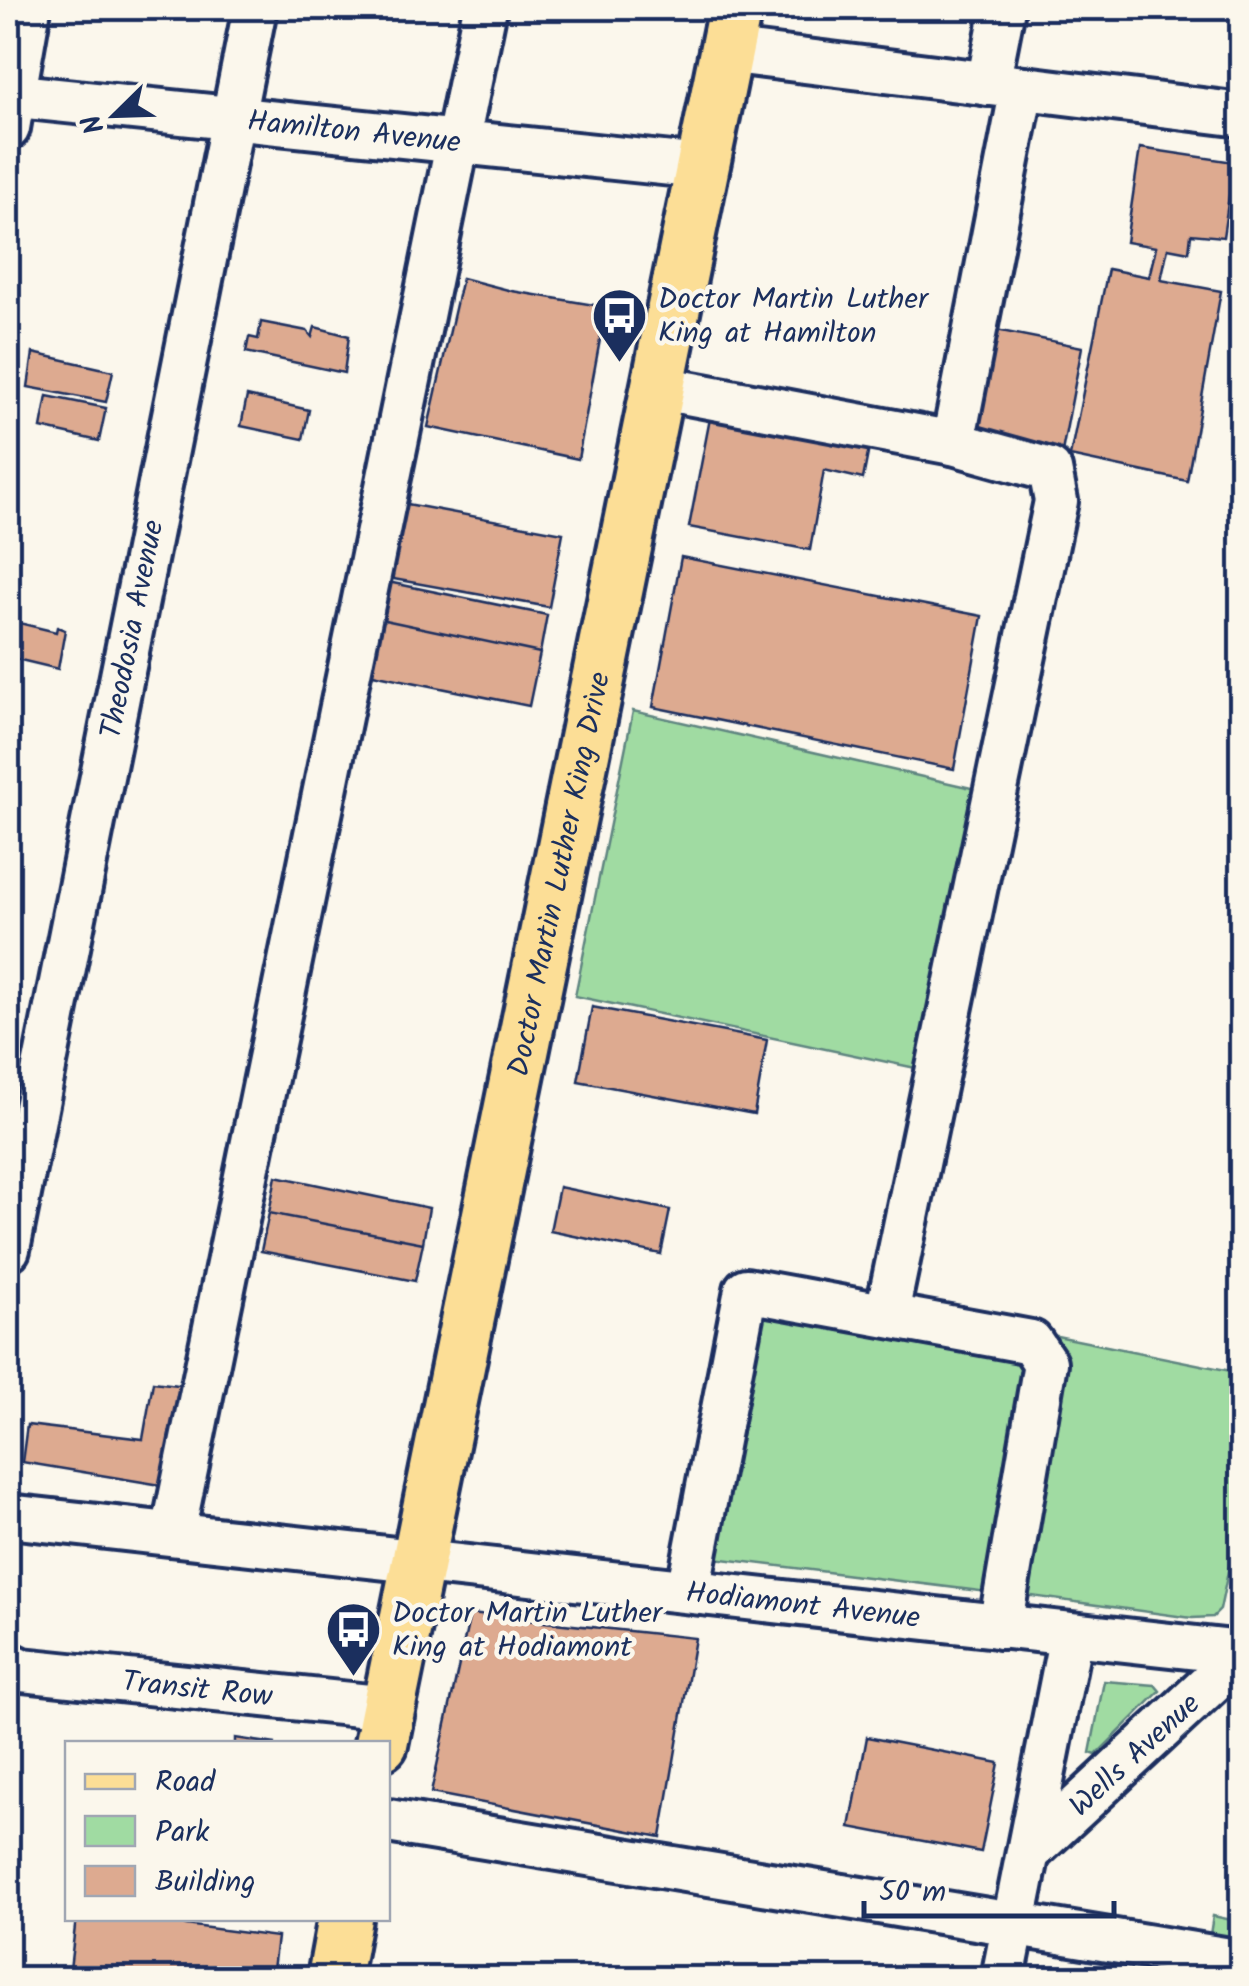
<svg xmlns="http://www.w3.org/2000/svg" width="1249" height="1986" viewBox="0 0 1249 1986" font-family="Kalam,sans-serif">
<rect width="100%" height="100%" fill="#fbf7ec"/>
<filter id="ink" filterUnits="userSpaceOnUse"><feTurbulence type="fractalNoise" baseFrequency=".01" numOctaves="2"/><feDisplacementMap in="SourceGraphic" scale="20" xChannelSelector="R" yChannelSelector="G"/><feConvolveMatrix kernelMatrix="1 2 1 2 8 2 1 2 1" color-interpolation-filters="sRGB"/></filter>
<g filter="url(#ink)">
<path fill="#a0dba2" stroke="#5e8580" stroke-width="2.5" d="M633,711L980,790L925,1070L575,996Z
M754,1302L1020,1350L1033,1367L988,1592L706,1557Z
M1042,1333L1241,1373V1509L1220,1610L1213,1617L1192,1618L1017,1594Z
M1104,1681L1155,1685L1160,1691L1096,1755L1090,1753Z
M1213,1916L1241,1922V1952L1208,1947Z"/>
<path fill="#ddaa90" stroke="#1b2f5e" stroke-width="2.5" d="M1140,148L1234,162L1223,237L1191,234L1189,252L1168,248L1161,280L1221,291L1187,481L1070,456L1108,269L1149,277L1156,247L1126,242Z
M462,278L512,291L606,307L578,459L428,427Z
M261,322L307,331L312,337L315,327L349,336L344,373L246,352L249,337L258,339Z
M981,327L1082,347L1062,452L960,432Z
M33,353L113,371L106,402L28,387Z
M47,396L106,408L99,441L41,428Z
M247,396L309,410L303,439L241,426Z
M712,408L871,438L863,479L824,470L810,550L689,527Z
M402,503L563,533L549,607L388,578Z
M681,557L982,616L954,769L653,707Z
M388,582L547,615L540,653L380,619Z
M380,619L540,653L529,706L368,673Z
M11,621L56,632L57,627L65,630L58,669L8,657Z
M592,1007L767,1040L754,1114L578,1081Z
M276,1176L429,1208L423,1243L269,1213Z
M559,1187L670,1210L661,1254L550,1231Z
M269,1213L423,1243L415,1281L261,1251Z
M153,1382L195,1387L173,1487L22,1462L27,1425L143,1439Z
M470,1614L695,1638L661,1837L431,1793Z
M867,1737L999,1763L981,1852L850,1827Z
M235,1738L276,1744H235Z
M76,1918H133L277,1937L272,1978H69Z"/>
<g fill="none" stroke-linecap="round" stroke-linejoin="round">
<defs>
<g id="minor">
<path d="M725,51L1242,115"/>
<path d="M988,84L1003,8"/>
<path id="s1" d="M8,95L701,167"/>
<path d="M8,128L29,8"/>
<path d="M656,387L953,443L1050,470L1056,501L887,1313"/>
<path d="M953,443L1022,88"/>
<path id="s2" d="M8,1249L255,8"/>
<path id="s3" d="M8,1516L1242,1653"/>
<path d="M173,1533L485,8"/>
<path d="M688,1591L746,1290L1031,1342L1045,1363L1000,1627"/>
<path id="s4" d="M8,1663L22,1670L388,1708"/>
<path d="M388,1821L1242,1962"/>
<path id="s5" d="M1028,1853L1242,1654"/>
<path d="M1003,1978L1071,1635"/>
</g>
<g id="major">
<path id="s6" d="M381,1744L735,8"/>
<path d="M334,1978L345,1918"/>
</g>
</defs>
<use href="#minor" stroke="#1b2f5e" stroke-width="50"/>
<use href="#major" stroke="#1b2f5e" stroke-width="60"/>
<use href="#minor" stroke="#fbf7ec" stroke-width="42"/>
<use href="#major" stroke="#fcde96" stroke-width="52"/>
</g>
</g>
<defs>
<symbol id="bus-pin" viewBox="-11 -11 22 30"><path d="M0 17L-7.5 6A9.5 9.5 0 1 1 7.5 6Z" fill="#1b2f5e" stroke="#fbf7ec"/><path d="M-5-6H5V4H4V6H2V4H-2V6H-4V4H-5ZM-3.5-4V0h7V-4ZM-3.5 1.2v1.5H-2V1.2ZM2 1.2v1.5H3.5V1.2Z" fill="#fff"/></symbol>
</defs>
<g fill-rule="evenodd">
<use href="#bus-pin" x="588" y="284" width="63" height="86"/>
<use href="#bus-pin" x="322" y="1598" width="63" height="86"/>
</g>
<g text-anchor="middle" stroke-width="9" stroke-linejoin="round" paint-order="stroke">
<g font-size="30" fill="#1b2f5e" stroke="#fbf7ec">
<text dy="10" stroke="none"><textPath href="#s1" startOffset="348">Hamilton Avenue</textPath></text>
<text dy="10" stroke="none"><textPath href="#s2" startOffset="632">Theodosia Avenue</textPath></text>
<text dy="10" stroke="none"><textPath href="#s6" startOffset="888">Doctor Martin Luther King Drive</textPath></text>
<text dy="10" stroke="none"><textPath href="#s3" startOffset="800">Hodiamont Avenue</textPath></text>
<text dy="10" stroke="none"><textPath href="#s4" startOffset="192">Transit Row</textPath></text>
<text dy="10" stroke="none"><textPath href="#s5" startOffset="145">Wells Avenue</textPath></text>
</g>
<g font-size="30" fill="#1b2f5e" stroke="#fbf7ec" text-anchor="start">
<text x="658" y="308">Doctor Martin Luther<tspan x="658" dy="34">King at Hamilton</tspan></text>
<text x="392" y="1622">Doctor Martin Luther<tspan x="392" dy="34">King at Hodiamont</tspan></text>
</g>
</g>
<rect width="1249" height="1986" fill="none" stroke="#fbf7ec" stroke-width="40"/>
<rect x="20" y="20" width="1209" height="1946" fill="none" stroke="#1b2f5e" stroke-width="4" filter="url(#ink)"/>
<rect x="65" y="1741" width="325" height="180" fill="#fbf7ec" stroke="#a1a7b3" stroke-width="2.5"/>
<rect x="85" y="1774" width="50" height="15" fill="#fcde96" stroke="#a1a7b3" stroke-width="2.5"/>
<text x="155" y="1791" font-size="30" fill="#1b2f5e">Road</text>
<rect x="85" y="1816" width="50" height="30" fill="#a0dba2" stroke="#a1a7b3" stroke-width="2.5"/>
<text x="155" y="1841" font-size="30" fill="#1b2f5e">Park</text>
<rect x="85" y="1866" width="50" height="30" fill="#ddaa90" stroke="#a1a7b3" stroke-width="2.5"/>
<text x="155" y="1891" font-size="30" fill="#1b2f5e">Building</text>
<g transform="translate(115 115) rotate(247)" stroke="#fbf7ec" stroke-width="8" paint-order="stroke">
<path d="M0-8L18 38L0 25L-18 38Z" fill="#1b2f5e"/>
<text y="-15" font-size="28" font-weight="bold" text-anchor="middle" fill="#1b2f5e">N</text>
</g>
<path d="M864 1901v15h250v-15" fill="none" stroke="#1b2f5e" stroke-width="5"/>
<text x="879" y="1901" font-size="30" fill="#1b2f5e" stroke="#fbf7ec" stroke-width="8" paint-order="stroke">50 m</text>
</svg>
